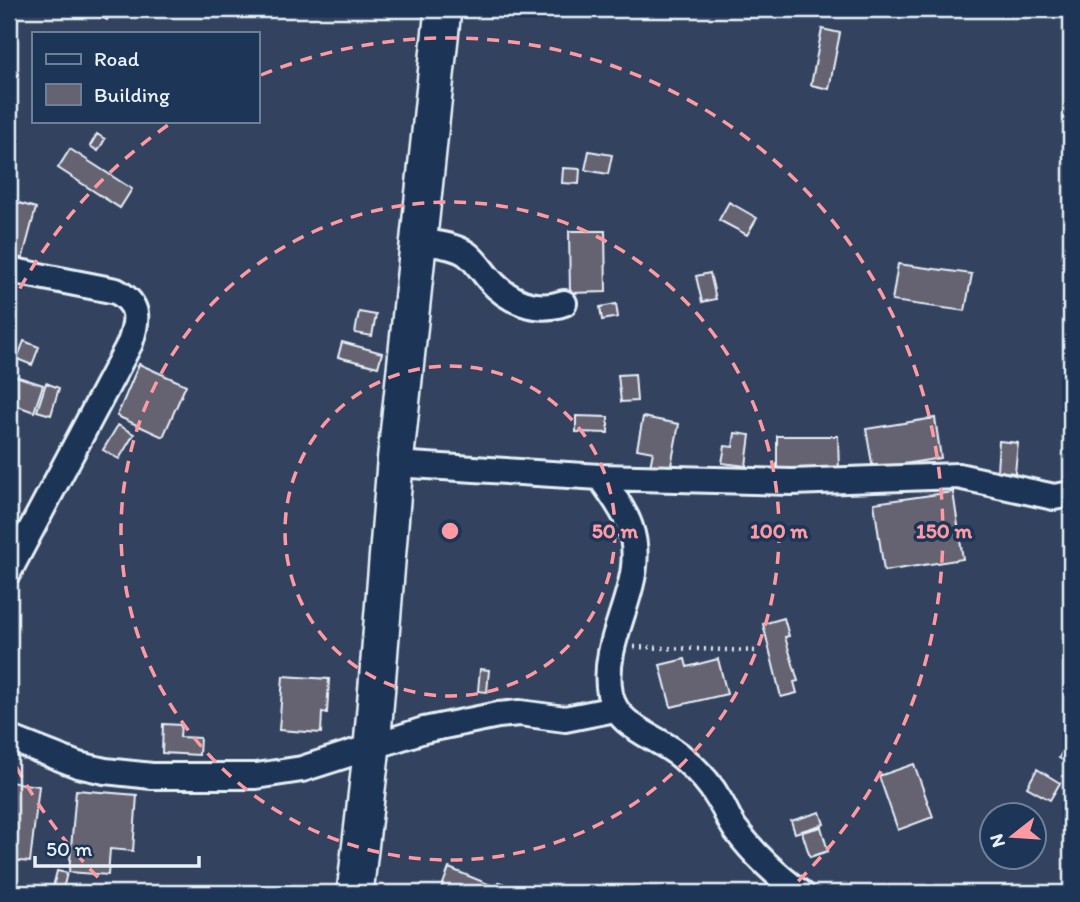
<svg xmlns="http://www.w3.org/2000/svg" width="1080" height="902" viewBox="0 0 1080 902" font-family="Itim,sans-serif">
<rect width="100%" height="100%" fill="#33425f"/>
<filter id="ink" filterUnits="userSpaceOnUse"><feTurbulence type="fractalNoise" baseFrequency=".0143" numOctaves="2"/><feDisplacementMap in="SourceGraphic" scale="14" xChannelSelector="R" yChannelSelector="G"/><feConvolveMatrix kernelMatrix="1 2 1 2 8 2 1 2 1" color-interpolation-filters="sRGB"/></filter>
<g filter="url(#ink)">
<path fill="#656271" stroke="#e8f1f8" stroke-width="2" d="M85,9H113L107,20Z
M822,29L840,33L829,89L811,85Z
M97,134L105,139L98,151L90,146Z
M70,149L132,189L120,208L58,168Z
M589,151L612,155L608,174L585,170Z
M563,168L580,169L579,184L562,183Z
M9,200L36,208L21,264L9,260Z
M729,202L757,218L747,235L719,220Z
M569,231H605L606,292L570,293Z
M898,264L972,274L965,311L892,301Z
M710,273L716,299L702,302L696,276Z
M616,304L618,317L602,320L600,307Z
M359,312L376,315L372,336L355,333Z
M24,341L39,347L32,365L17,359Z
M342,342L382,353L378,367L338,357Z
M139,364L186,385L163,437L117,416Z
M9,374L43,385L34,412L9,403Z
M635,374L637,401L621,402L618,375Z
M46,383L59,388L51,415L37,411Z
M576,416L608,417V433L576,432Z
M643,417L679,424L670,471L650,467L653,452L637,449Z
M935,418L941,458L873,469L866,429Z
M118,425L134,434L119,459L103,450Z
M735,433L750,435L746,466L722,463L725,446L733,447Z
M777,436H838L839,473L777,474Z
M999,441L1018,443L1015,473L997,471Z
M953,492L963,559L884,571L874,503Z
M784,618L789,636L785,637L798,681L794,682L797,693L781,697L763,624Z
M685,659L687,667L718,659L727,694L671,707L660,665Z
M480,669L489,670L487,692L478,691Z
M283,676L329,679L327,713L322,712L321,733L279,730Z
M163,724L181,725L180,737L200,738L199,755L162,753Z
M1071,736V765L1059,758Z
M914,764L933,817L898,830L879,776Z
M1037,769L1060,783L1050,800L1027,787Z
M9,782L39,786L30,862L9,860Z
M76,790L137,795L133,851L110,849L108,875L69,872Z
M820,812L824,824L795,833L791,821Z
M821,827L828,851L810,857L802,832Z
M449,868L493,886L490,893L440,892Z
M57,871L67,873L62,893L52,891Z
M499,882L513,887L511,893H495Z
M534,887L557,893H532Z"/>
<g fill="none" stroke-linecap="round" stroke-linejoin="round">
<defs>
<path id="street" d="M419,241C435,244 454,245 467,254C476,261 482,271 489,279C508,301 536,313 564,303
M9,270L116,291C140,304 138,320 130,343L9,571
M395,464L600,477L792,482L958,476L1054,497L1071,494
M600,477C610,492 624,509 630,527C650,584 599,636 610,694C616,728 660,737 683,758C696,769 710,783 718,798C725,808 729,821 736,830C753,853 778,877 801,893
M9,738L78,765L105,771L152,776H256L302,769L424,730L498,715L520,713L565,719L615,709"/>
<path id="secondary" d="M355,893L372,746L395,464L443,9"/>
</defs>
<use href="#street" stroke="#e8f1f8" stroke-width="30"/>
<use href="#secondary" stroke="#e8f1f8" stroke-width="40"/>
<path stroke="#e8f1f8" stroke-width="4.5" stroke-dasharray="2 5" stroke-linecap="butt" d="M634,647L758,651"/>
<use href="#street" stroke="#1d3557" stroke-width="24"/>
<use href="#secondary" stroke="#1d3557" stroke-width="35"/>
</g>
</g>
<g fill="none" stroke="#ff9aa2" stroke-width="3.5" stroke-dasharray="12 9">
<circle cx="450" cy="531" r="165"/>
<circle cx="450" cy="531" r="329"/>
<path d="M113 892A494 494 0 0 1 10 755M10 307A494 494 0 0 1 174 121M261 75A494 494 0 0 1 787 892"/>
</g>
<circle cx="450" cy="531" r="10" fill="#ff9aa2" stroke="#1d3557" stroke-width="3.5"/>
<g font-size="21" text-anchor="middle" font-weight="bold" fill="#ff9aa2" stroke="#1d3557" stroke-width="7" stroke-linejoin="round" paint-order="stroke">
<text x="615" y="538">50 m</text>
<text x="779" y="538">100 m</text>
<text x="944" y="538">150 m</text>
</g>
<rect width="1080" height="902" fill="none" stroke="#1d3557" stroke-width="35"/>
<rect x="18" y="18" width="1045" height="867" fill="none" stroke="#e8f1f8" stroke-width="2.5" filter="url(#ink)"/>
<rect x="32" y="32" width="228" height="91" fill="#1d3557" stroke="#6e8097" stroke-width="2"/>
<rect x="46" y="54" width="35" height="10" fill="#1d3557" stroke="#6e8097" stroke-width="2"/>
<text x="94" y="66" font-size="21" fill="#e8f1f8">Road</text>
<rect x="46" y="84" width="35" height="21" fill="#656271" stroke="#6e8097" stroke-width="2"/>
<text x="94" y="102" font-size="21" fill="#e8f1f8">Building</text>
<g transform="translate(1013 836) rotate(253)"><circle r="33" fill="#1d3557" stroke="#6e8097" stroke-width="2"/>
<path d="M0-5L12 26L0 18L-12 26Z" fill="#ff9aa2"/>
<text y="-10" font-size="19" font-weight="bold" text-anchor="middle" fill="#e8f1f8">N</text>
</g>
<path d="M35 856v10h164v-10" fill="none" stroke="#e8f1f8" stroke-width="3.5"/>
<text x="46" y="856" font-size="21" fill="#e8f1f8" stroke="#1d3557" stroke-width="5" paint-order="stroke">50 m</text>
</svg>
